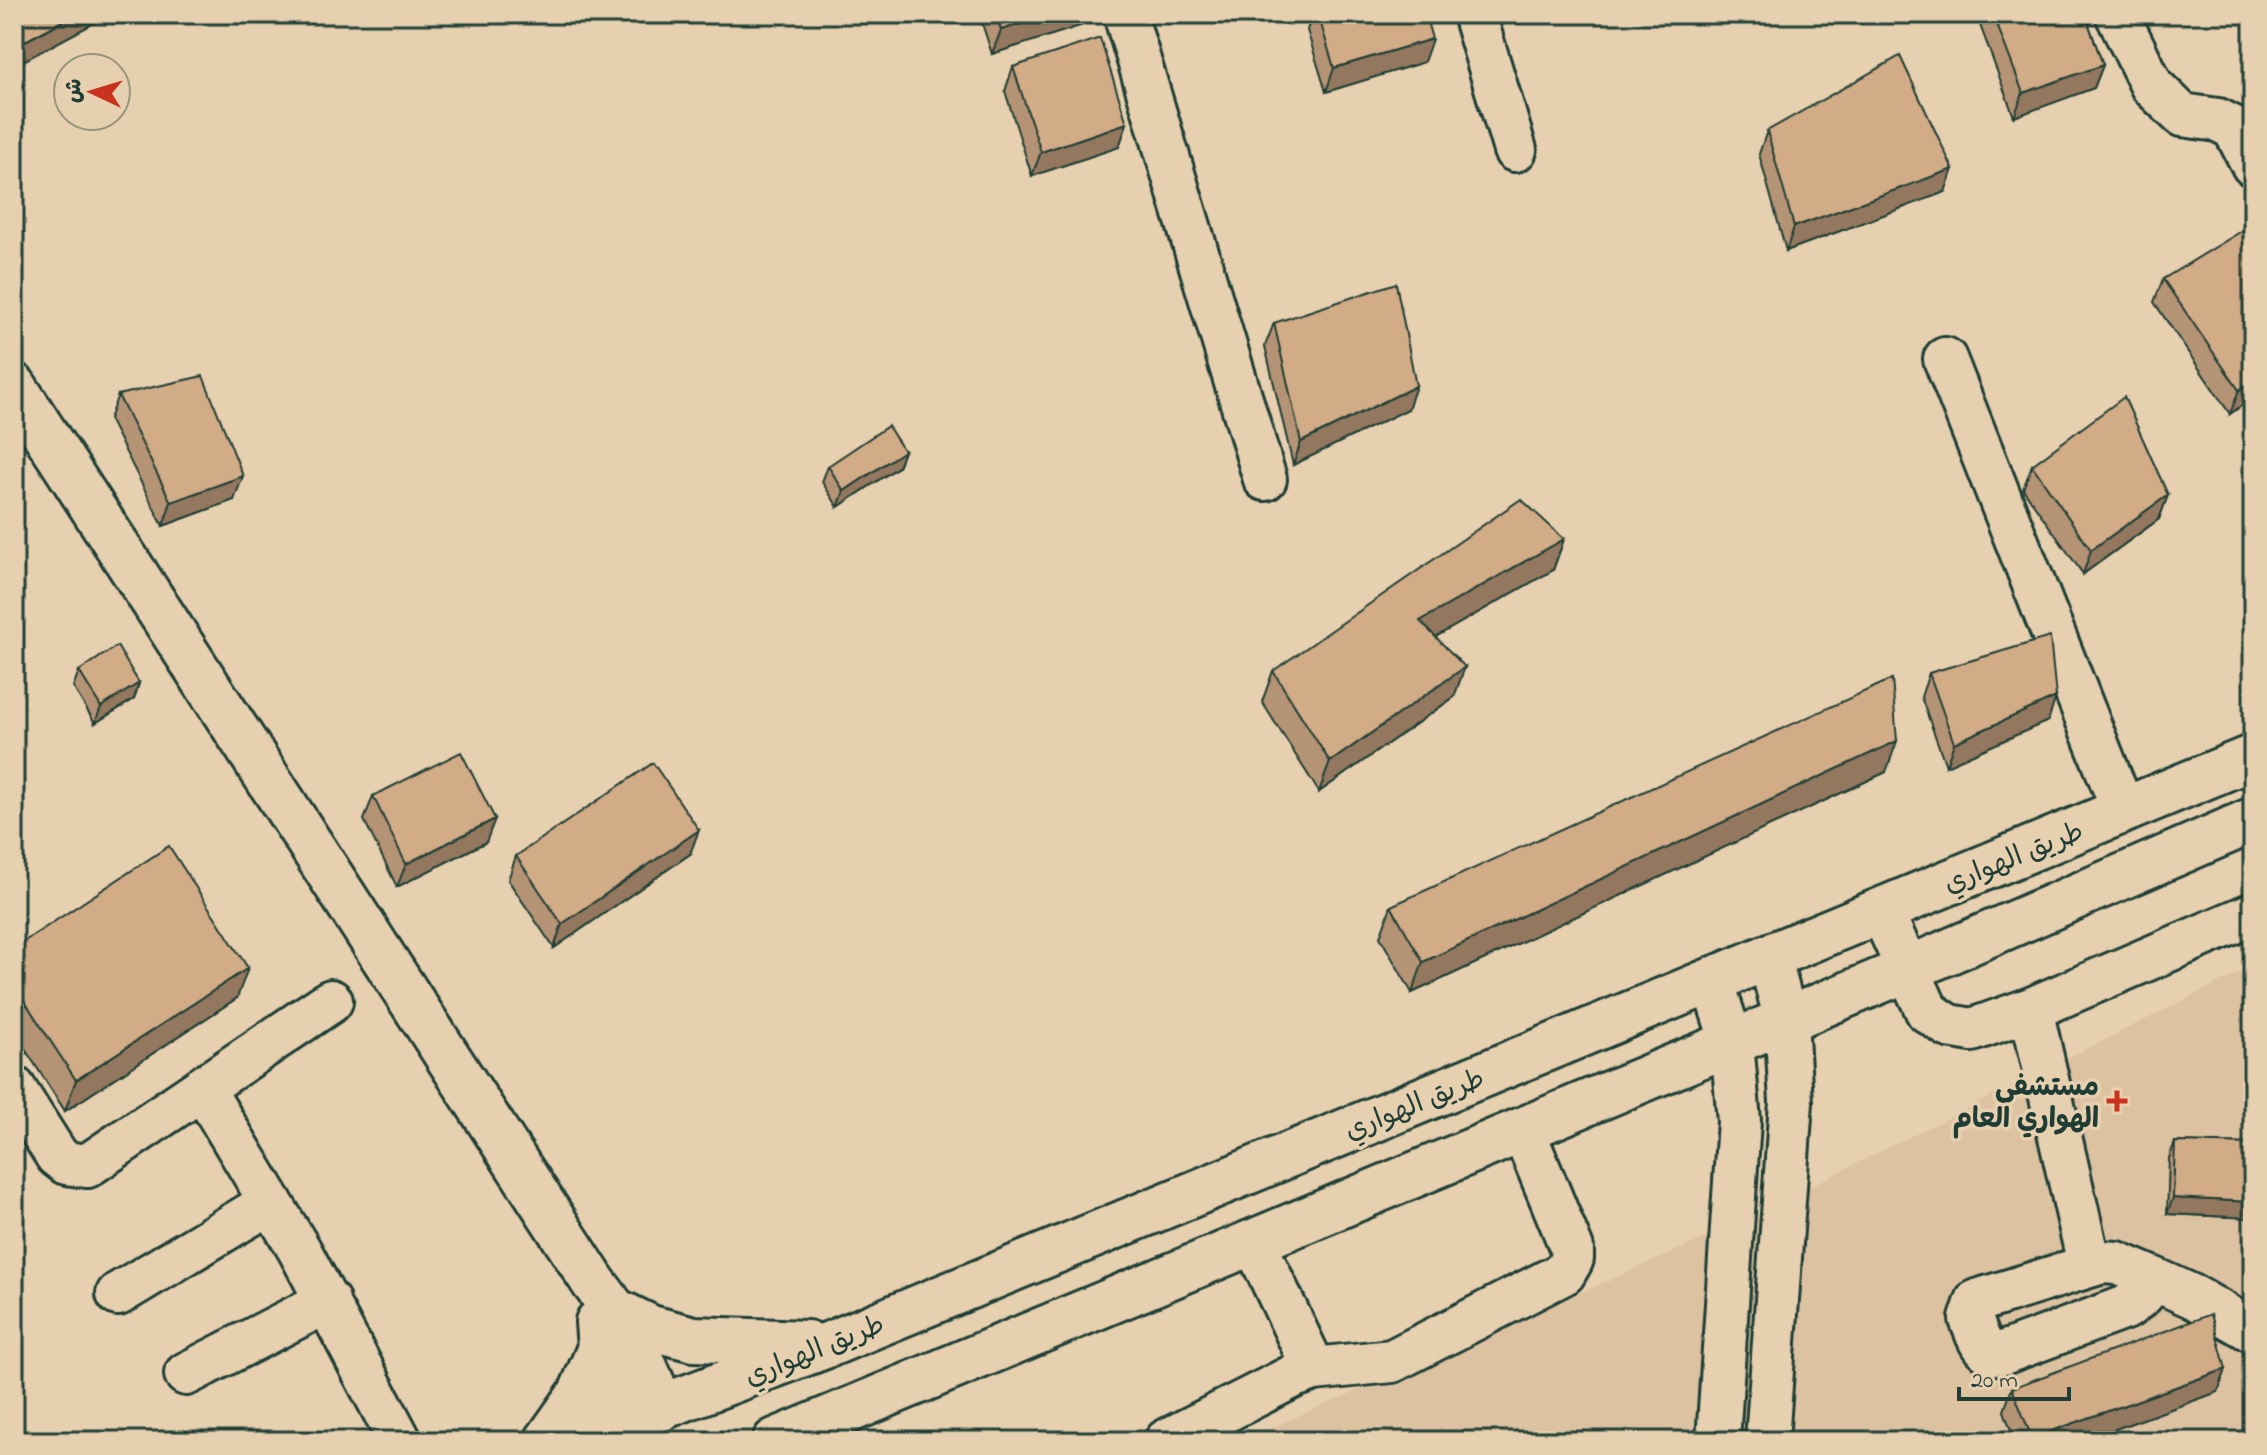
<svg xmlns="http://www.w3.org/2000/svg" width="2267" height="1455" viewBox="0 0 2267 1455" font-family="'Indie Flower','Playpen Sans Arabic',sans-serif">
<rect width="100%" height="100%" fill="#e7d0b0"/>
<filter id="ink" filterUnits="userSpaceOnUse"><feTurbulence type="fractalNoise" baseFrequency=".0125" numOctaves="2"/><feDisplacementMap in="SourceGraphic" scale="16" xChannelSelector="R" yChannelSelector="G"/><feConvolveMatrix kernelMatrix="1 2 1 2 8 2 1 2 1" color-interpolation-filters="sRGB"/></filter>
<g filter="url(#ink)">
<path fill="#ddc2a2" d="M2253,966V1441H1241L1708,1237Z"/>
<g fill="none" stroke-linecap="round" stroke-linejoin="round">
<defs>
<path id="minor" d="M1125,14L1265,479
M1474,14L1515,150
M2117,14L2152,86L2182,115L2218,120L2234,128L2253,165
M1945,359L2123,810
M1881,910L1927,1011L1949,1026L1972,1030L2031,1009L2253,914
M1712,980L1732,1043L1739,1121L1718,1441
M2031,1009L2089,1264
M14,1088L57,1156L66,1163L87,1166L331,1001
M203,1089L300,1251L400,1441
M1254,1242L1314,1369
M2102,1262L2117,1263L2152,1278L2143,1294L2127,1307L2003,1353C1981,1356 1978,1336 1971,1319L1977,1301Z
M2152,1278L2194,1297L2253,1331
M118,1294L271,1202
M186,1374L328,1301
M1166,1441L1294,1376L1314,1369L1392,1361L1564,1273L1572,1259V1249L1523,1130
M1767,1441L1791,1102L1786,1020L1769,957"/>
<path id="major" d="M14,386L594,1283C626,1322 644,1362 662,1408
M598,1322L600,1348L621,1423"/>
<path id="highway" d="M618,1312L651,1328L694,1339L807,1343
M547,1441L581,1393L600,1348
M571,1441L830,1344L2253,757
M775,1441L1906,970L2253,820"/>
</defs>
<use href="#minor" stroke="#1f3d34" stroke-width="48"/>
<use href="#major" stroke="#1f3d34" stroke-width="50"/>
<use href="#highway" stroke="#1f3d34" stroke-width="50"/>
<use href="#minor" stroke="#e7d0b0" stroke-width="42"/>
<use href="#major" stroke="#e7d0b0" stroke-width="44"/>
<use href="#highway" stroke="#e7d0b0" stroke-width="44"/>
</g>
<path fill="#b59374" stroke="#1f3d34" stroke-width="2" d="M979,14H1087L1083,25L992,54Z
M1313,14H1425L1424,62L1326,92L1307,30Z
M1976,14H2085L2103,65L2094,88L2014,117Z
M1013,67L1127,123L1119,147L1032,176L1005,91Z
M1767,131L1945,192L1786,251L1759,154Z
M2253,235V397L2230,414L2154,302L2163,279Z
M1274,323L1408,409L1293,465L1265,346Z
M118,395L234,500L163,526L109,419Z
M904,451L898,467L838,507L822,482L828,466Z
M2032,465L2168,495L2159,519L2083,574L2023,489Z
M1564,539L1553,570L1435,637L1454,697L1319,792L1262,702L1273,671Z
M79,671L139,683L134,699L95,723L73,687Z
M1929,673L2048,721L1946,766L1921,697Z
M1886,772L1412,993L1380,937L1391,906Z
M373,796L486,842L397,887L364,820Z
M690,854L554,948L508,880L516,856Z
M14,948L237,998L65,1111L14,1032Z
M2175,1142L2253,1144V1218L2167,1214L2169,1158Z
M2226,1369L2218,1392L2082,1441H2015L2004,1411L2012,1388Z"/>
<path fill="#93785e" stroke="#1f3d34" stroke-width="2" d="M76,14H111L14,66V47Z
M1052,14H1087L1083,25L992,54L1001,30Z
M1432,39L1424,62L1326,92L1334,68Z
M2103,65L2094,88L2014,117L2023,93Z
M1127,123L1119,147L1032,176L1041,152Z
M1953,169L1945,192L1786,251L1794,227Z
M2253,379V397L2230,414L2239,390Z
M1416,386L1408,409L1293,465L1301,442Z
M904,451L898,467L838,507L844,491Z
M243,476L234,500L163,526L171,502Z
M2168,495L2159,519L2083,574L2091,550Z
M1564,539L1553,570L1409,652L1420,621Z
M1465,667L1454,697L1319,792L1330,762Z
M139,683L134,699L95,723L101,707Z
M2056,697L2048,721L1946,766L1954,743Z
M1897,741L1886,772L1412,993L1423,962Z
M495,819L486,842L397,887L406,864Z
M699,830L690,854L554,948L562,924Z
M248,968L237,998L65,1111L76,1080Z
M2173,1198L2253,1202V1218L2167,1214Z
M2226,1369L2218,1392L2082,1441H2031L2032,1438Z"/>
<path fill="#d2ab87" stroke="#1f3d34" stroke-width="2" d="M14,14H76L14,47Z
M996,14H1052L1001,30Z
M1318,14H1425L1432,39L1334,68Z
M1993,14H2085L2103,65L2023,93Z
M1100,38L1127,123L1041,152L1013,67Z
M1900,56L1953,169L1794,227L1767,131Z
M2250,226L2253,235V379L2239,390L2163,279Z
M1396,283L1416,386L1301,442L1274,323Z
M203,376L243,476L171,502L118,395Z
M2124,397L2168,495L2091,550L2032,465Z
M888,426L904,451L844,491L828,466Z
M1521,499L1564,539L1420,621L1465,667L1330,762L1273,671Z
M2050,637L2056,697L1954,743L1929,673Z
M117,646L139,683L101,707L79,671Z
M1892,679L1897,741L1423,962L1391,906Z
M461,752L495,819L406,864L373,796Z
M653,763L699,830L562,924L516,856Z
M169,846L248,968L76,1080L14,985V948Z
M2175,1142L2253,1144V1202L2173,1198Z
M2211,1314L2226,1369L2032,1438L2012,1388Z"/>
</g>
<path fill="#c8321e" stroke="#e7d0b0" stroke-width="3" d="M2113 1089h8v8h8v8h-8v8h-8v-8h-8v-8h8z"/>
<g text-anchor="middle" stroke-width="7" stroke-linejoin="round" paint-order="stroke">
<g font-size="28" fill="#1f3d34" stroke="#e7d0b0">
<text transform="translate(2013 856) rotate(-22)" y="10">طريق الهواري</text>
<text transform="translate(1414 1103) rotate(-22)" y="10">طريق الهواري</text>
<text transform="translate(814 1349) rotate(-22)" y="10">طريق الهواري</text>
</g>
<g font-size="28" font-weight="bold" fill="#1f3d34" stroke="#e7d0b0" text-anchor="end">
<text x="2099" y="1095">مستشفي<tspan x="2099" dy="32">الهواري العام</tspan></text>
</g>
</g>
<rect width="2267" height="1455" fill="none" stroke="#e7d0b0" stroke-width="48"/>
<rect x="24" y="24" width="2219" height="1407" fill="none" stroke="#1f3d34" stroke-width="3" filter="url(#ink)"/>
<g transform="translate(92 92) rotate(274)"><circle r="38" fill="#e7d0b0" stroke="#97957e" stroke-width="2"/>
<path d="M0-6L14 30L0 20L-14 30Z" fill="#c8321e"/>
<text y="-12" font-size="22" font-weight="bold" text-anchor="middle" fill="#1f3d34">ش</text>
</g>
<path d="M1959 1387v12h110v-12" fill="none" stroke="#1f3d34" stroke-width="4"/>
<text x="1971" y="1387" font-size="24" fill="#1f3d34" stroke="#e7d0b0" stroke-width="6" paint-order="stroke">20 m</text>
</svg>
